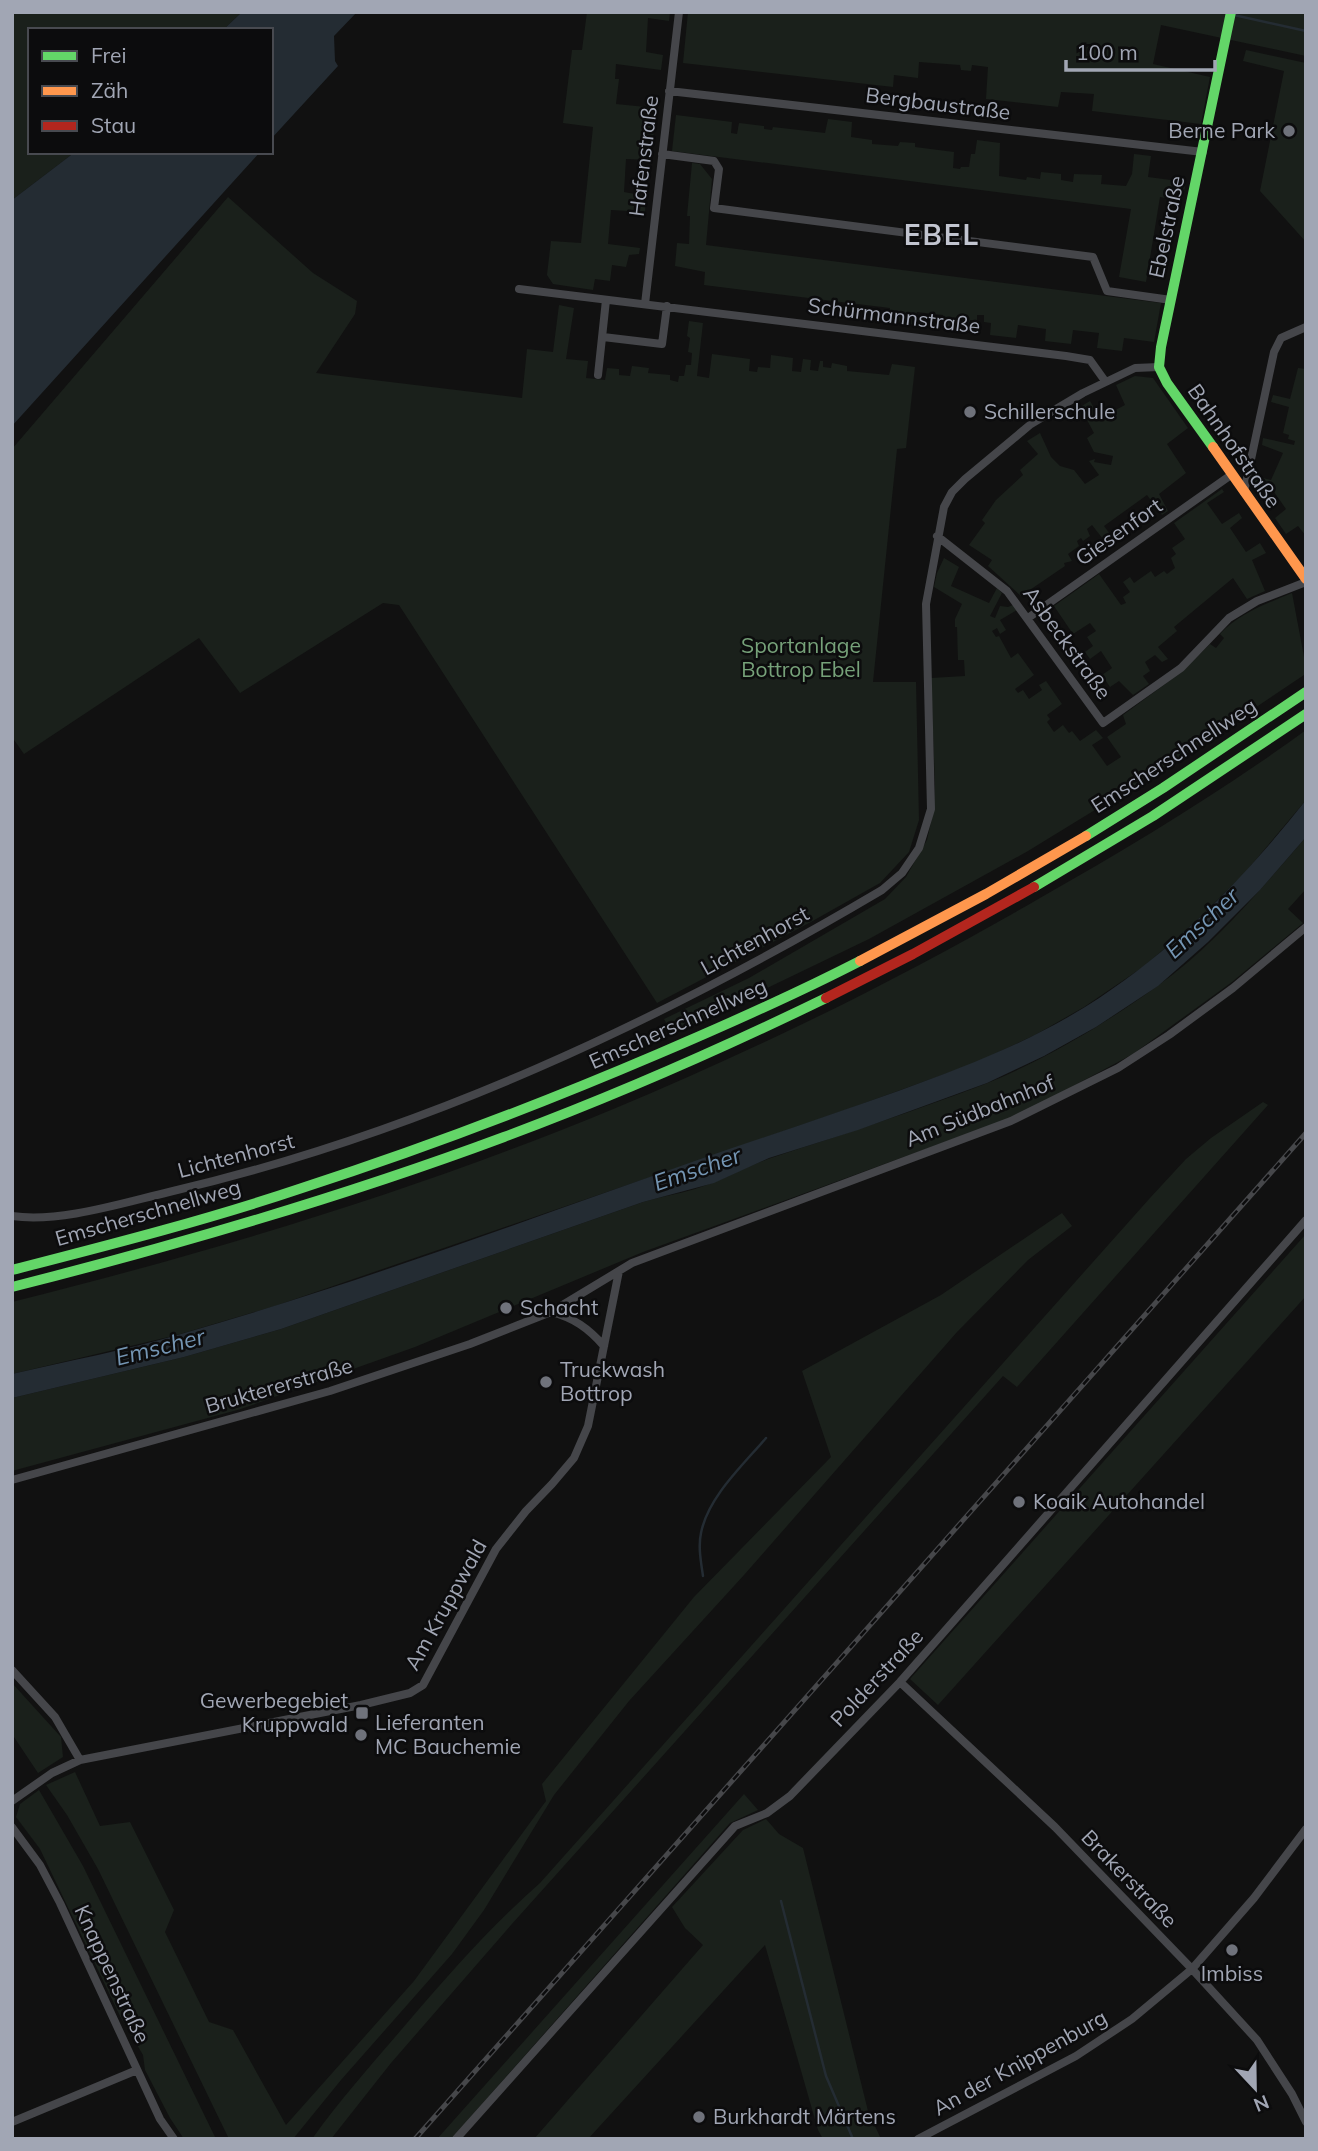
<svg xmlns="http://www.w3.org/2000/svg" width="1318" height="2151" viewBox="0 0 1318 2151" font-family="Mulish,sans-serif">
<rect width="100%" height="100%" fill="#111"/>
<path fill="#1a201b" d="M12,12H242L223,30H30V152H75L12,200Z
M587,12H670L669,21L648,18L646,52L663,55L661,70L616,64L615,79H619L616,104L656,108L651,160L626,159L624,192L646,196L645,212L611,210L608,244L640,248L639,254L629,255L626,267L612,265L610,281L595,279L593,290L553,284L547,275L551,241L581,243L593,127L563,123L572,50H582Z
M688,12H1306V56L1161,25L1153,64L1210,77L1201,124L1092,111L1094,94L1061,92L1058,107L986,99L988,67L972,65L971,71L961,70L960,65L919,62L918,78L894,75L893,87L683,63Z
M1246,50L1306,63V242L1260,191L1284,71L1243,61Z
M676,115L732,122L731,133L737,134L739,123L764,126V129L772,130L773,127L825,133L828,119L852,122L851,137L872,140V144L898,146L900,142L915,143V147L954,152L953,168L960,169L961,167H969L971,154H975L977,140L1000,143L999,176L1026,180L1027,177L1040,179L1041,172L1061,174V180L1073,182L1074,174L1102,175L1101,184L1126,186L1132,174L1134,154L1151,156L1148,177L1186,182L1182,201L1160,197L1146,282L1119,277L1131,209L672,151Z
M692,163L700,164L712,179L706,245L1161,303L1154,342L1124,338L1122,351L1097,348L1099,333L1073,330L1071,344L1045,341L1046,329L1018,325L1016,338L990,335L991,323L984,322V315H977V321L970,320L968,331L942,329L943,315L917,312L916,325L888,321L890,308L704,285L705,272L675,266L677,243L689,244L690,216H687Z
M228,197L313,273L357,301L355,314L316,373L522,398L527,349L553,352L559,305L574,308L566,359L588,361L586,378L605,380L607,368L619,369V375L630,376L632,366L649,368L648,373L670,375V380L678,382L679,376H684L686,365H691L692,353L688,352L690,338L687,336L689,321L703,323L697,376L709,378L712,354L750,359L749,371L757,372L758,367L770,368L771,355L793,358L792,371L801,372L803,359L811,360L810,370L818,371L820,361H823V367L831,368L832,363L847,366V371L889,375L892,364L915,367L906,448L897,449L873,682H916L919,820L909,852L880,883L809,923L657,1003L399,605L383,603L240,693L199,638L24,754L12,737V449Z
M1298,368L1306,369V536L1298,526L1286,534L1275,518L1286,509L1272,489L1260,497L1255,489V476L1271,480L1283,453L1262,445L1263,438L1294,445L1295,441L1288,439L1289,435L1283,433L1289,407L1271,402L1273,395L1290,399Z
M1135,376L1153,378L1188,428L1167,444L1186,473L1159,494L1168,511L1162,515L1147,495L1104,526L1110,534L1103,539L1092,525L1087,529L1090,536L1083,541L1081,538L1077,541L1079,546L1068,554L1072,561L1064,563L1065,566L1021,596L988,566L992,560L969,545L985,523L982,520L996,500L1023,475L1020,470L1038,454L1027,441L1040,433L1051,457L1060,466L1074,470L1085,484L1099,475L1089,461L1095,459L1094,462L1111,465L1113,456L1094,452L1087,438L1094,433L1080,407L1090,401L1100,418L1125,405L1116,385Z
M1222,489L1224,492L1207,503L1222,524L1239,513L1242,518L1230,528L1246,552L1260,543L1266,553L1252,560L1265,591L1247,599L1233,578L1174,627L1177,631L1158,647L1168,659L1162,662L1155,655L1145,662L1150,671L1143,676L1149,684L1133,695L1119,681L1110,687L1102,675L1112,668L1101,651L1090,659L1085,652L1093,646L1087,637L1096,631L1090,623L1073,634L1054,606L1099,574L1121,605L1126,603L1123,597L1130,592L1123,582L1130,577L1134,583L1151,571L1155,577L1164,571L1167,574L1175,568L1171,558L1176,554L1172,548L1185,539L1174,523Z
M944,558L959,567L951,586L989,603L997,588L1002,593L990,616L995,618L1000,606L1008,607L1013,605L1017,610L1000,620L1006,630L1000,634L997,628L992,631L996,637L999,636L1011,658L1018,653L1034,675L1015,689L1018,693L1023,690L1029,699L1042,690L1039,685L1046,681L1062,704L1047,715L1050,719L1047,722L1054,732L1063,725L1069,733L1072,731L1080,741L1096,730L1103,738L1092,745L1107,766L1121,757L1107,737L1126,724L1123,715L1183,671L1210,644L1216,648L1224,638L1220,634C1240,613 1266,604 1292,593L1305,662L1304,675L1183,756L1028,851L869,939L672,1034L664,1019L749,978L885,899L906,877L927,840L934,809L935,784L931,678L965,676L964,660H958L957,627H955V619L962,604L934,587L937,573Z
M1306,730V800L1243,875L1192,925L1143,967L1084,1007L1035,1035L975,1063L851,1108L275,1306L177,1335L12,1374V1302C216,1251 417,1190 611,1110C758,1049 902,978 1040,898C1130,847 1221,792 1306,730Z
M1306,837V889L1288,909L1303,923L1232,982L1133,1054L1019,1115L643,1252L415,1347L241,1409L12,1471V1398L184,1357L281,1329L643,1202C660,1197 678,1194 695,1189C722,1181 747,1166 774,1157C844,1134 915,1111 985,1084C1045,1060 1103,1025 1156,987C1213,947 1260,890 1306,837Z
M1263,1102L1268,1105L1017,1387L1003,1376L511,1925L391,2063L331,2139H312C341,2098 375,2061 407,2023C450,1973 491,1926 540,1883L1150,1198L1186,1159L1211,1138Z
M1062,1213L1072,1226L1028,1260L957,1332L744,1575L629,1701L554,1795L484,1910L452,1954L341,2080L293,2139H229L98,1869L67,1815L46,1785L75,1772L100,1826L130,1822L174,1910L165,1932L209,2022L233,2030L286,2125L414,1981L546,1801L542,1784L694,1597L831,1457L802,1371L941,1295Z
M1306,1234V1296L938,1705L910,1679Z
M12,1683L61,1737L63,1757L38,1773L12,1734Z
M39,1790L83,1866L216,2139H184L170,2118L145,2070L143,2055L120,2016L40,1849L16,1817L20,1804Z
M744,1794L758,1810L730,1823L451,2139H437Z
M766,1819L779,1834L803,1848L868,2111L881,2139H823L818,2130L765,1945L588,2139H534L703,1945L685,1928L672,1907L743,1830Z"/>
<path fill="#242c33" d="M242,12H357L334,36L335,61L338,66L271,139V30H223Z
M75,152H260L12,426V200Z
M1306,800V837L1260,890L1208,942L1158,986L1096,1027L1044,1056L987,1083L858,1130L769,1158L714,1183L643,1202L281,1329L184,1357L12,1398V1374C68,1361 126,1350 181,1334C360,1283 534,1217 709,1156C773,1134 837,1113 901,1090C964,1067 1027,1043 1085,1007C1171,953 1243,880 1306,800Z"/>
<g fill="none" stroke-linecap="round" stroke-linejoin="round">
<path stroke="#242c33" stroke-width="2.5" d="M1234,15L1306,31
M703,1576C701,1562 698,1547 701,1533C708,1497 743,1465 766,1438
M781,1901L826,2076L853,2139"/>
<path stroke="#45464a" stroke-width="8" d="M669,91L1203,152
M662,154L714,161L719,169L714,208L1093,257L1107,291L1171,300
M519,289L1066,356L1090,360L1105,381
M645,304L679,12
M603,337L662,344L667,306
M598,375L606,300
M1244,492L1274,352L1281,338L1306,327
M937,536L1007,591L1103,723L1181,668L1229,618L1257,601L1306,582
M1028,618L1231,475
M12,1216C60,1223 122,1203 169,1192C422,1133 659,1022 882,890L902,873L919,848L931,809L926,604L944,507L952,492L965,479L1031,424L1083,393L1135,368L1159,367
M551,1312C574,1318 588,1328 604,1346
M12,1480L330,1391L470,1344L551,1312L632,1263L1011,1121L1118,1068L1169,1035L1233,988L1306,927
M12,1670L55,1717L80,1760
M900,1682L1055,1827L1192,1969L1257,2040L1292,2094L1306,2122
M12,1801L52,1773L80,1760L361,1705L410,1693L423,1685L496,1549L526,1511L552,1484L574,1458L588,1426L619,1271
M12,1827L40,1865L60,1903L160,2119L174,2139
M12,2122L137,2070
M456,2139L735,1826L767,1813L790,1796L900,1682L1306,1220
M918,2139L1076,2056L1132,2019L1192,1969L1254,1898L1306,1829"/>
<path stroke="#63d668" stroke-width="10" d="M1213,447L1167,383L1159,367L1161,347L1231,12
M1086,836L1163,788L1306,692
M1034,887L1153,816L1306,714
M12,1270C109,1245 207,1220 302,1188C423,1149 541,1104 658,1054C726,1025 794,995 860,961
M12,1287C178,1245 343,1197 504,1137C614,1096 721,1049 826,998"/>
<path stroke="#ff974d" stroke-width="10" d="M1213,447L1306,579
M860,961L986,894L1086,836"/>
<path stroke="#b3261e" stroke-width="10" d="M826,998L913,954L1034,887"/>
<defs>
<path id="rail" d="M415,2139L1306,1133"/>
</defs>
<use href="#rail" stroke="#46474a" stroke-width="5"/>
<use href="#rail" stroke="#0c0c0d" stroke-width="2.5" stroke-dasharray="8" stroke-linecap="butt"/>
</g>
<g fill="#6f727b" stroke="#0c0c0d" stroke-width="2.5">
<circle cx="1289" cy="131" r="7"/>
<circle cx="970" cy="412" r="7"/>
<circle cx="506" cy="1308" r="7"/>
<circle cx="546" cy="1382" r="7"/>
<circle cx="1019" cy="1502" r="7"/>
<rect x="355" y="1706" width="14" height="14" rx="3.5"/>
<circle cx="361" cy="1735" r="7"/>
<circle cx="1232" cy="1950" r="7"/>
<circle cx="699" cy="2117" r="7"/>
</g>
<g text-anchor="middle" stroke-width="5" stroke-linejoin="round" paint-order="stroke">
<g font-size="21" fill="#a1a6b4" stroke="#0c0c0d">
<text transform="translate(938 104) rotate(7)" y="7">Bergbaustraße</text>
<text transform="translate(644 156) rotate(-83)" y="7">Hafenstraße</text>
<text transform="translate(1167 227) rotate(-78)" y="7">Ebelstraße</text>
<text transform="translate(894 316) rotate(7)" y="7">Schürmannstraße</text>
<text transform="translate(1234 446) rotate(55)" y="7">Bahnhofstraße</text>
<text transform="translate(1119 532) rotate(-35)" y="7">Giesenfort</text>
<text transform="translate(1067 643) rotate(54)" y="7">Asbeckstraße</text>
<text transform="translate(1174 756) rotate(-33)" y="7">Emscherschnellweg</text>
<text transform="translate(755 941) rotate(-29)" y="7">Lichtenhorst</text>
<text transform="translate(678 1024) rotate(-24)" y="7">Emscherschnellweg</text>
<text transform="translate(980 1111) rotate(-22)" y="7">Am Südbahnhof</text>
<text transform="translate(236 1156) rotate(-15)" y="7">Lichtenhorst</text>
<text transform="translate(148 1213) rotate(-16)" y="7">Emscherschnellweg</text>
<text transform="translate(279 1386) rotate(-16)" y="7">Bruktererstraße</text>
<text transform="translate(446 1605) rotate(-61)" y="7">Am Kruppwald</text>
<text transform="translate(877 1678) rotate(-47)" y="7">Polderstraße</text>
<text transform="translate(1129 1879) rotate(46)" y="7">Brakerstraße</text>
<text transform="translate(112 1974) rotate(65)" y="7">Knappenstraße</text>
<text transform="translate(1020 2063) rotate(-29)" y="7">An der Knippenburg</text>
</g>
<g font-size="21" fill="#a1a6b4" stroke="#0c0c0d" text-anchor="start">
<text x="1275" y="138" text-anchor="end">Berne Park</text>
<text x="984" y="419">Schillerschule</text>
<text x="520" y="1315">Schacht</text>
<text x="560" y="1377">Truckwash<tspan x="560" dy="24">Bottrop</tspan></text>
<text x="1033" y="1509">Koaik Autohandel</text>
<text x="348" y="1708" text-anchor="end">Gewerbegebiet<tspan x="348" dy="24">Kruppwald</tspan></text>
<text x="375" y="1730">Lieferanten<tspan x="375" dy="24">MC Bauchemie</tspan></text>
<text x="1232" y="1981" text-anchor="middle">Imbiss</text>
<text x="713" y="2124">Burkhardt Märtens</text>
</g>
<g font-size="21" fill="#76a179" stroke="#0c0c0d">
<text x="801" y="653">Sportanlage<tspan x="801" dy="24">Bottrop Ebel</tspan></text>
</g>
<g font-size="23" font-style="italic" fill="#7495b3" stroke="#0c0c0d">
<text transform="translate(1202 923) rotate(-43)" y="8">Emscher</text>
<text transform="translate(697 1169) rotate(-19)" y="8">Emscher</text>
<text transform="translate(160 1347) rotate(-14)" y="8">Emscher</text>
</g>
<g font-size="28" font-weight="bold" letter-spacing="2" fill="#c2c5d0" stroke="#0c0c0d">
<text x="942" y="245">EBEL</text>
</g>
</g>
<rect width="1318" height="2151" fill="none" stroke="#a1a6b4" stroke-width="28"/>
<rect x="28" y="28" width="245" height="126" fill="#0c0c0d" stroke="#484a50" stroke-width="2"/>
<rect x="42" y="51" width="35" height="10" fill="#63d668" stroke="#484a50" stroke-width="2"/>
<text x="91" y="63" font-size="21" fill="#a1a6b4">Frei</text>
<rect x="42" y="86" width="35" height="10" fill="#ff974d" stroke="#484a50" stroke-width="2"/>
<text x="91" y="98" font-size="21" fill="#a1a6b4">Zäh</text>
<rect x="42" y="121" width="35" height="10" fill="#b3261e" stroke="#484a50" stroke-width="2"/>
<text x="91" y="133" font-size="21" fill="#a1a6b4">Stau</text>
<g transform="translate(1255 2088) rotate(158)" stroke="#0c0c0d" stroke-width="5" paint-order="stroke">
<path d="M0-5L12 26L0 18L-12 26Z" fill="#a1a6b4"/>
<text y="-10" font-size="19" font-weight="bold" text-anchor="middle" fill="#a1a6b4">N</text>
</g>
<path d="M1066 60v10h149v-10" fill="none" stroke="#a1a6b4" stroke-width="3.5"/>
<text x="1076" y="60" font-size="21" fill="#a1a6b4" stroke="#0c0c0d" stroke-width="5" paint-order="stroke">100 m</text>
</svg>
